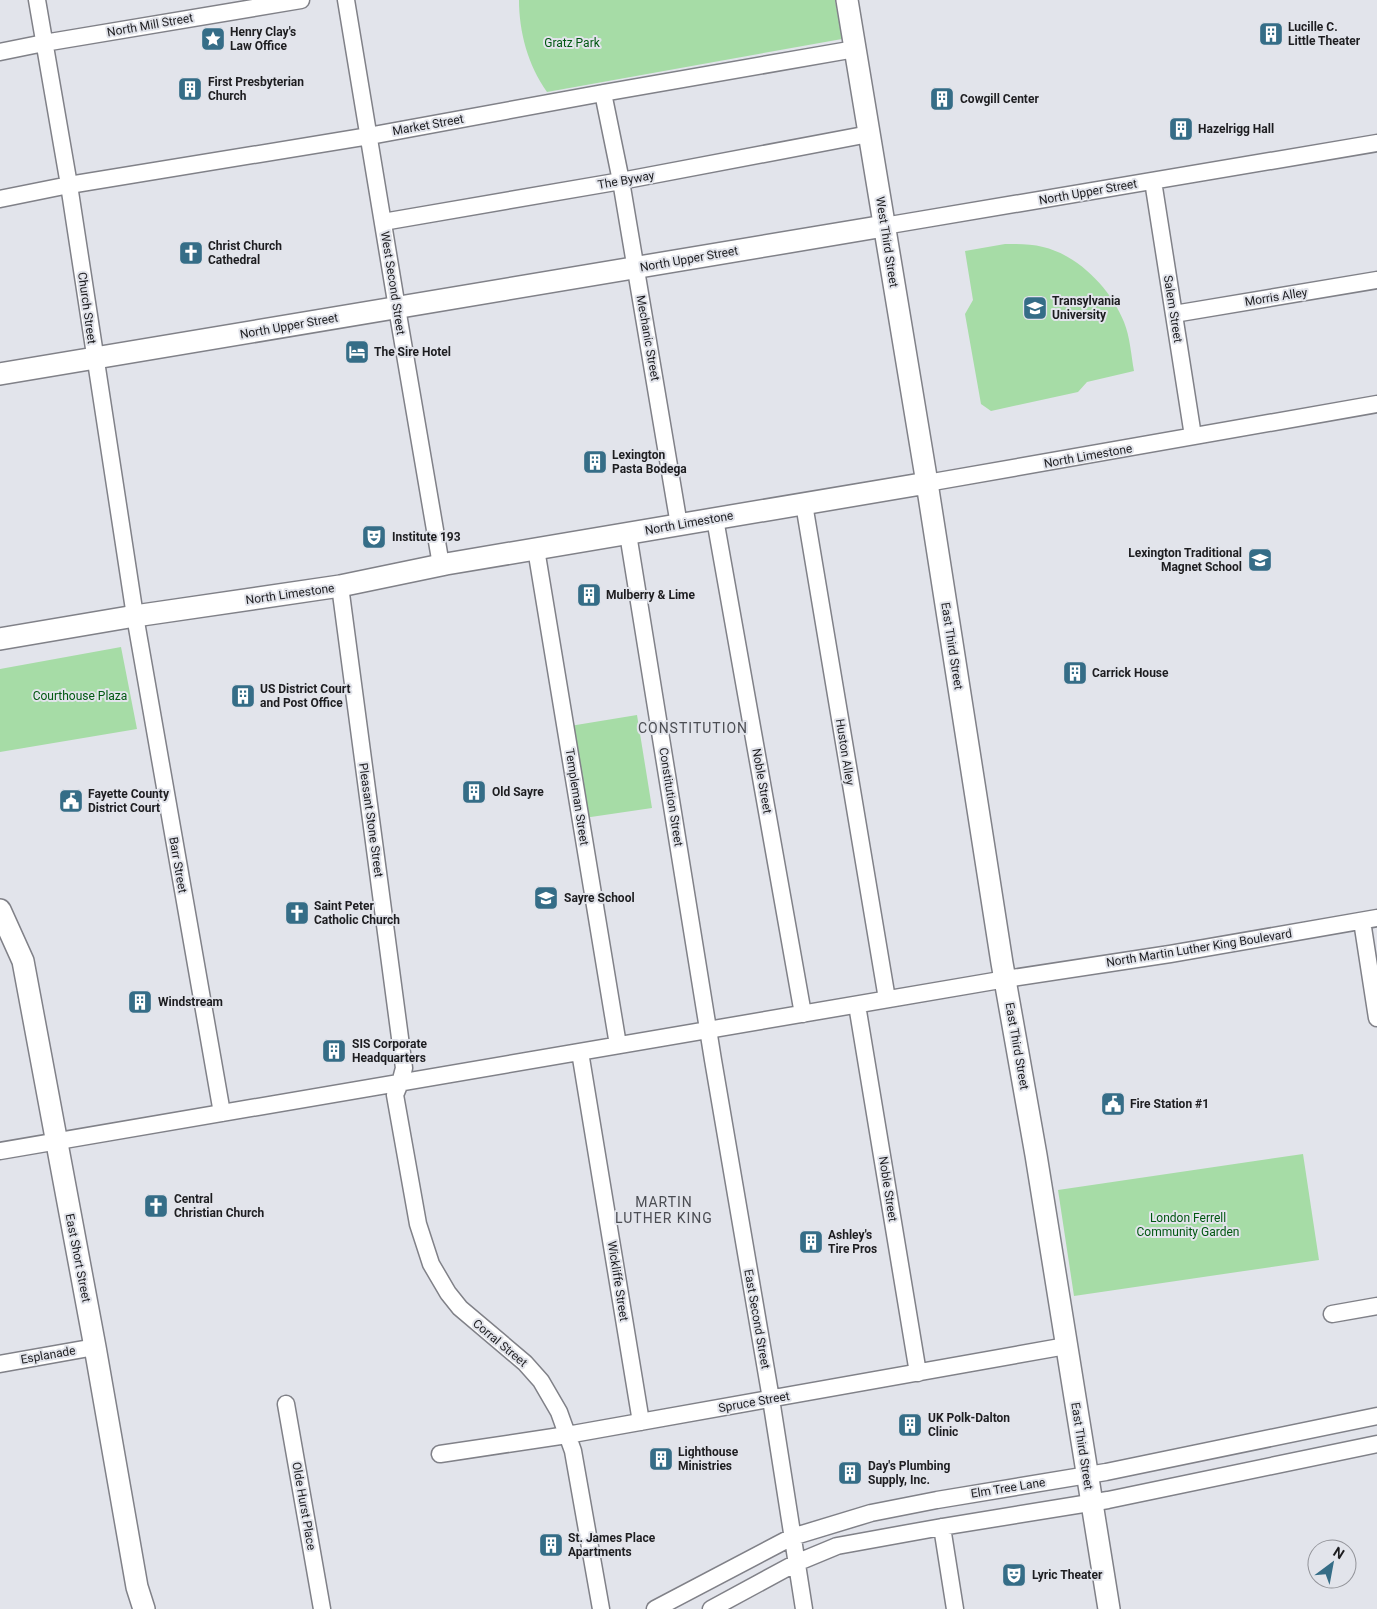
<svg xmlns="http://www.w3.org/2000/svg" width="1377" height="1609" viewBox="0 0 1377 1609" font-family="Roboto,sans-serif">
<rect width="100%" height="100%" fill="#e2e4eb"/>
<path fill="#a6dca6" d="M519,0H835L842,39L547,92C528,65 519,32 519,0Z
M1005,244C1018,244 1031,244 1043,247C1078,255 1111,289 1124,322C1130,337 1131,354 1134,371L1087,382L1078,392L991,411L981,404L965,314L973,300L965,251Z
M121,647L137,729L0,752V669Z
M637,715L652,808L584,818L570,726Z
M1303,1154L1319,1260L1074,1296L1058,1190Z"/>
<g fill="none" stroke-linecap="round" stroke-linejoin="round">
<defs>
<path id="minor" d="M37,0L69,185L135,616L222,1113
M346,0L397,308L441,565
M0,52L44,43L301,0
M603,93L621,181L679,525
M1153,181L1193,436
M0,199L69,185L369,136L603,93L855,49
M383,222L621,181L869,134
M884,226L1377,143
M1174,314L1377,280
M927,483L1377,404
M804,504L887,999
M715,519L803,1014
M628,534L713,1060L771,1399L804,1609
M536,549L618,1045
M340,586L404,1068L400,1083L395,1095L418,1224L431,1264L448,1293L460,1308L525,1363L541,1381L559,1412L573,1451L601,1609
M1362,921L1377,1018
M857,1005L918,1373
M580,1052L641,1422
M0,1151L1006,979L1170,954L1377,918
M1332,1314L1377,1306
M0,1364L95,1347
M286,1404L322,1609
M440,1454L567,1435L1066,1346
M942,1527L955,1609
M655,1609L792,1537L871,1513L937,1500L1106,1472L1377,1416
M711,1609L796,1563L837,1546L942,1527L1108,1500L1377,1444"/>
<path id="major" d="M847,0L927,483L1002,963L1036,1155L1109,1609
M0,374L884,226
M0,639L135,616L340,586L446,564L927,483
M0,910L23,961L95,1347L137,1587L144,1609"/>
</defs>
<use href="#minor" stroke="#808188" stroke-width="19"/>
<use href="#major" stroke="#808188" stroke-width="24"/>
<use href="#minor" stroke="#fff" stroke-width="16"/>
<use href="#major" stroke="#fff" stroke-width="21"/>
</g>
<defs>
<symbol id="building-square" viewBox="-11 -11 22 22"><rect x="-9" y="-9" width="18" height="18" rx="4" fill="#356d87" stroke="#e2e4eb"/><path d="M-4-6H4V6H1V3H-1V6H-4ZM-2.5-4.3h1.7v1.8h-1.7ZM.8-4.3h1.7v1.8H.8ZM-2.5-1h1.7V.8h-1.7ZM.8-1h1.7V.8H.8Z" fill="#fff"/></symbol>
<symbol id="sight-square" viewBox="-11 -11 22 22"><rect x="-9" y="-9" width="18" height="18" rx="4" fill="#356d87" stroke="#e2e4eb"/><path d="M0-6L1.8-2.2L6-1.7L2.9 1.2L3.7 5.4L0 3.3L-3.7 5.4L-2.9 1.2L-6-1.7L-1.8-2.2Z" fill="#fff"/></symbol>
<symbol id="church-square" viewBox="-11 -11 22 22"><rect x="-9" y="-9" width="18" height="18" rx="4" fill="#356d87" stroke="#e2e4eb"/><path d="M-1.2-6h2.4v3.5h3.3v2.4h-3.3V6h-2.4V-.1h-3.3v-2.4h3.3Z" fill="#fff"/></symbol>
<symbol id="university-square" viewBox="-11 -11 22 22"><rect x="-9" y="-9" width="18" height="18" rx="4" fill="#356d87" stroke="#e2e4eb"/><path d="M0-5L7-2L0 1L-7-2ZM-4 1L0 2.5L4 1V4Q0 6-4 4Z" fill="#fff"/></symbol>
<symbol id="hotel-square" viewBox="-11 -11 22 22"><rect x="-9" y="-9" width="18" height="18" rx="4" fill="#356d87" stroke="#e2e4eb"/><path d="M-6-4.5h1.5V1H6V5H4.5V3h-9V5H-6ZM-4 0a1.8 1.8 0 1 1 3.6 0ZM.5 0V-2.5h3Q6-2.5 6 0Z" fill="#fff"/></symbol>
<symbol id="theatre-square" viewBox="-11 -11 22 22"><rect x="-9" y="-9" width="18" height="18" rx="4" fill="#356d87" stroke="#e2e4eb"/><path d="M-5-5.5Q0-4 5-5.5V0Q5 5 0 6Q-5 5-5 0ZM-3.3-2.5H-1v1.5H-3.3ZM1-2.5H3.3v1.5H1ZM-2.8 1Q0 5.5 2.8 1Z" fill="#fff"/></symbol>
<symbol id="school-square" viewBox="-11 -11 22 22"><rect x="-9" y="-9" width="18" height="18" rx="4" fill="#356d87" stroke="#e2e4eb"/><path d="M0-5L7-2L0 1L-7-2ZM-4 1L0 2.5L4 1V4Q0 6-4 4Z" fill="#fff"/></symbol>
<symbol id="civic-square" viewBox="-11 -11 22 22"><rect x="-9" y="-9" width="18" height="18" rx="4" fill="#356d87" stroke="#e2e4eb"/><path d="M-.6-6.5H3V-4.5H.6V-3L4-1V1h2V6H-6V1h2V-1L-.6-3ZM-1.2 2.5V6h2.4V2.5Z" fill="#fff"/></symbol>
</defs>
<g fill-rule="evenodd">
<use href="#building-square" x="1257" y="20" width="28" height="28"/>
<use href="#sight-square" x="199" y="25" width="28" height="28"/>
<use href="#building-square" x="176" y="75" width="28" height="28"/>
<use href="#building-square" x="928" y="85" width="28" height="28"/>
<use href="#building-square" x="1167" y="115" width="28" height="28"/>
<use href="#church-square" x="177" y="239" width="28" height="28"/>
<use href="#university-square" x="1021" y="294" width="28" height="28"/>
<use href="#hotel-square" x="343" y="338" width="28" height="28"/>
<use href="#building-square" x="581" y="448" width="28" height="28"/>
<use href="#theatre-square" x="360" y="523" width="28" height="28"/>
<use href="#school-square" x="1246" y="546" width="28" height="28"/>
<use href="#building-square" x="575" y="581" width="28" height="28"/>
<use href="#building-square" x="1061" y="659" width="28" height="28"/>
<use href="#building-square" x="229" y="682" width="28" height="28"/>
<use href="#building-square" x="460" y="778" width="28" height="28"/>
<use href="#civic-square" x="57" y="787" width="28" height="28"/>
<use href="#school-square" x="532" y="884" width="28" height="28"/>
<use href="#church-square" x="283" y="899" width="28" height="28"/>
<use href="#building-square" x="126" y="988" width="28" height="28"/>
<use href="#building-square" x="320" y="1037" width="28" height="28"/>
<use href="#civic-square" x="1099" y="1090" width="28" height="28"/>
<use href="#church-square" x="142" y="1192" width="28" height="28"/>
<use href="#building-square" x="797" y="1228" width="28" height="28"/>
<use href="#building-square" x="896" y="1411" width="28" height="28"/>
<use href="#building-square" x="647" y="1445" width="28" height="28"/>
<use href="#building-square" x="836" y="1459" width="28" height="28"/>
<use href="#building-square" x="537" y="1531" width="28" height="28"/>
<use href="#theatre-square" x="1000" y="1561" width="28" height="28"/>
</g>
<g text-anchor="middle" stroke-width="4" stroke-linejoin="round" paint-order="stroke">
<g font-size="12" fill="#1d1d20" stroke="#e2e4eb">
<text transform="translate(150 25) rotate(-10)" y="4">North Mill Street</text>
<text transform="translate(428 125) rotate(-10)" y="4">Market Street</text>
<text transform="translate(626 180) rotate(-10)" y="4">The Byway</text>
<text transform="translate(1088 192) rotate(-10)" y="4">North Upper Street</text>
<text transform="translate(887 242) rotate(81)" y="4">West Third Street</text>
<text transform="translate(689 259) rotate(-10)" y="4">North Upper Street</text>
<text transform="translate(393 283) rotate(81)" y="4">West Second Street</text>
<text transform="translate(1276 297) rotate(-9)" y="4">Morris Alley</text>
<text transform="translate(87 308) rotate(82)" y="4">Church Street</text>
<text transform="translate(1173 309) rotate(81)" y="4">Salem Street</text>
<text transform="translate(289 326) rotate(-10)" y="4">North Upper Street</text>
<text transform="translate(648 338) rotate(80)" y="4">Mechanic Street</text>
<text transform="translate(1088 456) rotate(-10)" y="4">North Limestone</text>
<text transform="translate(689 523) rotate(-10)" y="4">North Limestone</text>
<text transform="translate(290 594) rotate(-8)" y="4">North Limestone</text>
<text transform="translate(952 646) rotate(81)" y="4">East Third Street</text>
<text transform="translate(845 752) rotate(81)" y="4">Huston Alley</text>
<text transform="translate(762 781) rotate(80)" y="4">Noble Street</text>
<text transform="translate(577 797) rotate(81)" y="4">Templeman Street</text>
<text transform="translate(671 797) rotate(81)" y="4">Constitution Street</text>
<text transform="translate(371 820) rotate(82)" y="4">Pleasant Stone Street</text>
<text transform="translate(178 865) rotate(80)" y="4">Barr Street</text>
<text transform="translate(1199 948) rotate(-9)" y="4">North Martin Luther King Boulevard</text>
<text transform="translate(1017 1046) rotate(80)" y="4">East Third Street</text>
<text transform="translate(888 1189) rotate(81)" y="4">Noble Street</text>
<text transform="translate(78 1258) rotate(79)" y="4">East Short Street</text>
<text transform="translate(618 1281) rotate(81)" y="4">Wickliffe Street</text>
<text transform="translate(757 1319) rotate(80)" y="4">East Second Street</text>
<text transform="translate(500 1343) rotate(40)" y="4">Corral Street</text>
<text transform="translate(48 1355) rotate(-10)" y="4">Esplanade</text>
<text transform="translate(754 1402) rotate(-10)" y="4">Spruce Street</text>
<text transform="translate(1082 1446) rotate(81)" y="4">East Third Street</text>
<text transform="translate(1008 1488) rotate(-9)" y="4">Elm Tree Lane</text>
<text transform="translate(304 1506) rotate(80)" y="4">Olde Hurst Place</text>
</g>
<g font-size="12" font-weight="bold" fill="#1d1d20" stroke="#e2e4eb" text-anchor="start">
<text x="1288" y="31">Lucille C.<tspan x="1288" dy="14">Little Theater</tspan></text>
<text x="230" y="36">Henry Clay's<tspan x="230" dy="14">Law Office</tspan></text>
<text x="208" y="86">First Presbyterian<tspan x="208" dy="14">Church</tspan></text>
<text x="960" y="103">Cowgill Center</text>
<text x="1198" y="133">Hazelrigg Hall</text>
<text x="208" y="250">Christ Church<tspan x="208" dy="14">Cathedral</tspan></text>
<text x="1052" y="305">Transylvania<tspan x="1052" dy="14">University</tspan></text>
<text x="374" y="356">The Sire Hotel</text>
<text x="612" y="459">Lexington<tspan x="612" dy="14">Pasta Bodega</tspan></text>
<text x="392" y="541">Institute 193</text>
<text x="1242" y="557" text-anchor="end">Lexington Traditional<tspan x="1242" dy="14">Magnet School</tspan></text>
<text x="606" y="599">Mulberry &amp; Lime</text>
<text x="1092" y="677">Carrick House</text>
<text x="260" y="693">US District Court<tspan x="260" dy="14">and Post Office</tspan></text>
<text x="492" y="796">Old Sayre</text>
<text x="88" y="798">Fayette County<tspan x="88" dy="14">District Court</tspan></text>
<text x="564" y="902">Sayre School</text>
<text x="314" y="910">Saint Peter<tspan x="314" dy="14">Catholic Church</tspan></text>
<text x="158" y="1006">Windstream</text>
<text x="352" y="1048">SIS Corporate<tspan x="352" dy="14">Headquarters</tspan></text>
<text x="1130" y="1108">Fire Station #1</text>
<text x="174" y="1203">Central<tspan x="174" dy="14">Christian Church</tspan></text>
<text x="828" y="1239">Ashley's<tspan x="828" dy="14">Tire Pros</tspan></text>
<text x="928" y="1422">UK Polk-Dalton<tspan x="928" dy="14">Clinic</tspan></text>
<text x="678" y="1456">Lighthouse<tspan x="678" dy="14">Ministries</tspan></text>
<text x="868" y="1470">Day's Plumbing<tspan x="868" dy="14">Supply, Inc.</tspan></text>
<text x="568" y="1542">St. James Place<tspan x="568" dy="14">Apartments</tspan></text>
<text x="1032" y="1579">Lyric Theater</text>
</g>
<g font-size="12" fill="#005711" stroke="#e2e4eb">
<text x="572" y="47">Gratz Park</text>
<text x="80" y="700">Courthouse Plaza</text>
<text x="1188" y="1222">London Ferrell<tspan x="1188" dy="14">Community Garden</tspan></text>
</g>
<g font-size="14" letter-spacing="1" fill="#4b4d53" stroke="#e2e4eb">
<text x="693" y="733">CONSTITUTION</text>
<text x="664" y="1207">MARTIN<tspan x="664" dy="16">LUTHER KING</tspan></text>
</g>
</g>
<g transform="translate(1332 1564) rotate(32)"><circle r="24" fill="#e2e4eb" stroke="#93949a"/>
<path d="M0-4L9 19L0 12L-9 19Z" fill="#356d87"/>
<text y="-8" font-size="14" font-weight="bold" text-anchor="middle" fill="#1d1d20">N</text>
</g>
</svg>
